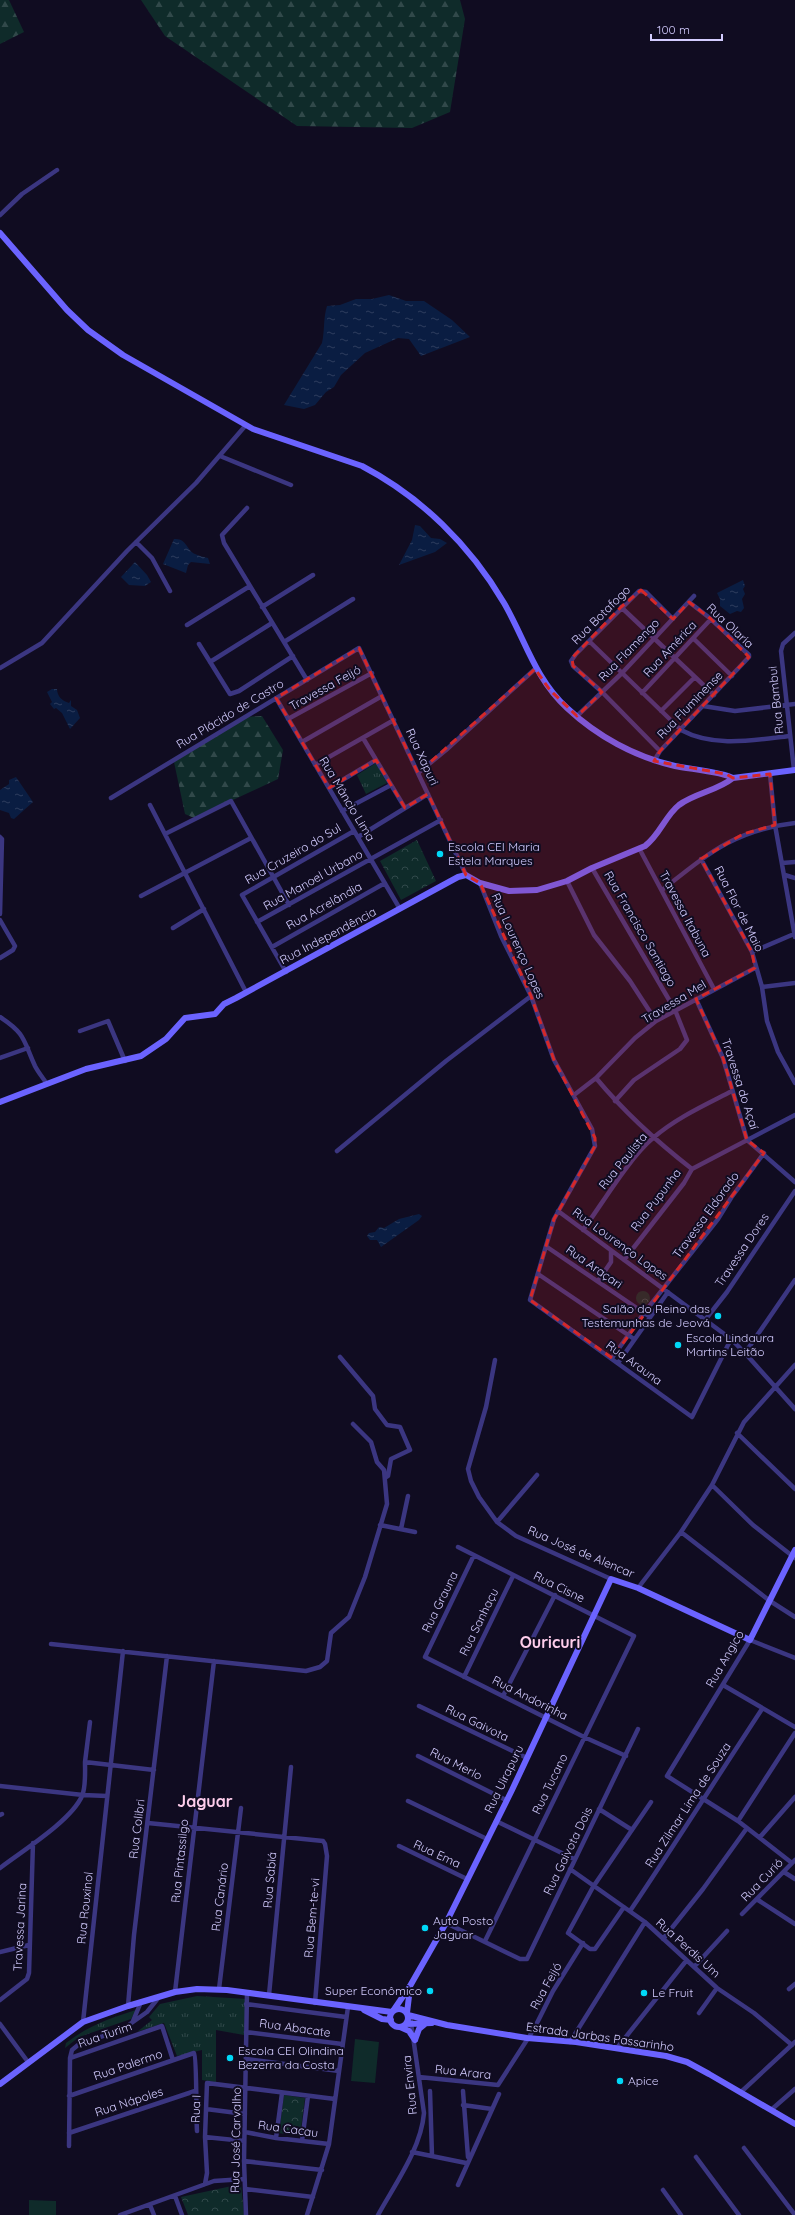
<svg xmlns="http://www.w3.org/2000/svg" width="795" height="2215" viewBox="0 0 795 2215" font-family="Quicksand,sans-serif">
<defs>
<pattern id="grass-tufts" width="24" height="20" patternUnits="userSpaceOnUse"><rect width="24" height="20" fill="#0f2b2a"/><path d="M3 7l-1-3M5 7V3M7 7l1-3M15 17l-1-3M17 17v-4M19 17l1-3" fill="none" stroke="#31494a"/></pattern>
<pattern id="forest-firs" width="22" height="20" patternUnits="userSpaceOnUse"><rect width="22" height="20" fill="#0f2b2a"/><path d="M5 1l3.5 6h-7zM16 11l3.5 6h-7z" fill="#31494a"/></pattern>
<pattern id="park-crowns" width="20" height="18" patternUnits="userSpaceOnUse"><rect width="20" height="18" fill="#0f2b2a"/><path d="M2 6a3 3 0 1 1 6 0M12 15a3 3 0 1 1 6 0" fill="none" stroke="#31494a"/></pattern>
<pattern id="water-ripples" width="26" height="14" patternUnits="userSpaceOnUse"><rect width="26" height="14" fill="#0a1d42"/><path d="M2 4q2-2 4 0t4 0M15 11q2-2 4 0t4 0" fill="none" stroke="#2d3d5e"/></pattern>
</defs>
<rect width="100%" height="100%" fill="#100c21"/>
<path fill="url(#grass-tufts)" d="M376,763L387,783L366,794L357,775Z
M197,1996L246,1999L244,2035L216,2030V2082L202,2080V2050L177,2056L164,2023L137,2032L152,2020L149,2017L160,2004Z
M136,2010L131,2019L79,2037L65,2048L66,2043C88,2026 110,2018 136,2010Z"/>
<path fill="url(#forest-firs)" d="M0,0H9L24,32L0,44Z
M141,0H460L465,19L450,112L412,128L297,126L165,36Z
M262,716L283,750L278,779L194,818L185,814L174,762L245,717Z"/>
<path fill="url(#park-crowns)" d="M417,840L436,881L401,900L380,861Z
M636 1298a7 7 0 1 1 14 0a7 7 0 1 1-14 0Z
M284,2095L305,2098L300,2136L279,2133Z
M241,2184L244,2215H188L181,2197Z"/>
<path fill="#0f2b2a" d="M355,2039L379,2042L375,2083L351,2081Z
M29,2200L56,2201V2215H29Z"/>
<path fill="url(#water-ripples)" d="M389,295L406,301H424L452,320L470,337L421,356L409,339L398,338L365,353L341,375L334,387L326,392L315,405L304,409L284,405L322,343C325,330 323,319 327,306L340,305L356,299H372Z
M415,525L420,526L431,538L440,539L447,543L435,552L399,565L412,540Z
M174,539C187,538 186,550 195,554C199,556 204,557 208,558L210,564L191,562L188,565L186,573L163,564Z
M135,562L147,575L151,582L145,586L129,585L121,577Z
M743,580L745,586L743,589L745,594L742,599L744,608L741,612L737,611L730,614L720,606V599L717,593Z
M52,689H57C57,696 62,701 69,703L71,700V706L77,710L80,718L70,729L62,713L56,708L54,709L50,704L52,702L47,692Z
M16,777L33,802L14,819L11,818L9,813L0,810V790L9,784V780Z
M419,1214L422,1216L419,1220L381,1247L377,1240H370L367,1236L369,1233L375,1232L379,1227L384,1228L399,1219Z"/>
<g fill="none" stroke-linecap="round" stroke-linejoin="round">
<path stroke="#3b3681" stroke-width="4.5" d="M0,215L22,194L57,170
M220,456L291,485
M247,508L222,535L224,543L307,680
M136,542L152,558L170,591
M262,607L313,575
M621,607L714,695
M187,625L250,586
M694,639L732,676
M589,641L681,730C714,748 754,740 790,736
M284,642L353,599
M199,644L230,694L239,691L293,656
M210,662L272,623
M0,668L42,643L127,551L196,483L246,425
M642,693L711,619
M276,698L400,909
M703,706L735,711L795,704
M661,711L695,677
M577,716L622,673L694,596
M288,719L372,673
M363,738L405,808
M302,742L382,696
M660,751L602,692L573,666L571,661L576,654L639,591L646,592L673,619
M654,761L660,751L749,657V655L711,619L689,602
M315,765L394,720
M794,770L781,651L783,644L795,633
M418,773L446,750L535,669
M770,774L775,825L795,937
M329,788L376,760
M111,798L359,648L466,875
M150,805L246,992
M342,811L391,785
M165,834L231,801L289,905
M0,837L2,839L0,914
M358,837L428,794
M639,848L714,989
M701,859L752,952L762,987L767,1021L778,1052L795,1083
M782,863L795,862
M592,868L675,1010L687,1040L680,1049L634,1080L615,1101
M785,875L795,878
M567,881L594,935L630,981L656,1021
M480,883L501,936L531,996L554,1060L592,1129L595,1146L554,1219L530,1300L692,1417L731,1339
M662,890C708,854 734,830 795,823
M141,896L251,838
M0,920L15,946L13,950L0,958
M257,922L441,820
M173,928L204,909
M272,947L385,883
M752,952L794,934
M286,972L242,895L354,831
M762,987L795,983
M696,999L723,1058L747,1140L795,1182
M0,1017C26,1034 23,1040 35,1066C38,1072 43,1078 47,1084
M80,1031L108,1021L125,1061
M0,1058L28,1048
M596,1078C625,1113 656,1141 692,1169
M574,1095L596,1078L635,1038L656,1021L755,968
M337,1151L446,1061L531,996
M558,1211L731,1339L745,1353L795,1409
M583,1230C602,1204 630,1157 653,1138C676,1118 705,1105 732,1091
M547,1247L650,1317
M624,1260L684,1183L692,1169L795,1115
M538,1274L634,1339
M598,1281L611,1262V1251
M705,1320L727,1292L795,1191
M745,1353L795,1280
M340,1357L373,1396L375,1409L387,1425L400,1427L410,1450L391,1459L388,1476L385,1478
M612,1358L644,1313L718,1219L731,1198L764,1153
M495,1360L486,1407L468,1469L471,1481L479,1497L497,1522L516,1536L611,1579
M618,1363L668,1292
M737,1433L795,1489
M712,1485L753,1525L795,1558
M497,1522L537,1475
M380,1525L415,1532
M401,1529L408,1496
M681,1532L770,1601L795,1617
M458,1547L634,1636L485,1941
M474,1555L425,1657L584,1737L626,1756
M638,1588L681,1532L712,1485L744,1422L795,1365
M51,1644L306,1671L320,1667L327,1661L331,1633L349,1617L365,1577L387,1504L384,1470L377,1462L371,1442L353,1424
M464,1677L513,1576
M723,1685L795,1727
M503,1696L555,1595
M419,1706L527,1758
M418,1756L506,1800
M85,1762L90,1722
M0,1786L83,1795L107,1796
M408,1801L487,1839
M599,1809L632,1830
M0,1815L2,1814
M496,1821L574,1859
M738,1821L795,1733
M148,1823L323,1841L325,1844L327,1856L315,2003
M760,1837L795,1797
M399,1846L467,1879
M792,1863L738,1821L667,1776L750,1640L795,1658
M0,1868C22,1851 71,1821 82,1796C86,1787 85,1772 85,1762L154,1770
M570,1869L645,1922L717,1988L754,2013L792,2045
M784,1872L795,1879
M758,1900L795,1924
M624,1907L595,1949H590L568,1933L593,1887L651,1802
M630,1911C675,1844 718,1776 762,1709
M742,1914L795,1860
M446,1923L520,1959H527L638,1729
M663,1939L703,1889L747,1828
M0,1952L29,1945
M694,1967L727,1931
M219,1989L241,1808
M789,1989L795,1984
M175,1992L214,1661
M269,1995L291,1767
M0,2000L27,1979L29,1973L33,1843
M246,2004L346,2017
M128,2006L134,1935L167,1656
M699,2013L717,1988
M133,2021L141,2002
M83,2022L123,1651
M0,2024L28,2062
M246,2032L342,2044
M570,2042L645,1922
M617,2048L686,1961
M70,2058L72,2050L78,2045L123,2029L147,2012L159,1997
M246,2059L339,2071
M419,2077L498,2085L534,2029L553,1991L583,1943
M430,2091L432,2156
M463,2091L468,2157
M741,2092L795,2042
M69,2096L194,2053C197,2056 196,2120 197,2131
M463,2105L492,2109
M206,2109L245,2114
M771,2110L795,2089
M245,2132L276,2138L329,2144
M69,2133L195,2091
M205,2137L244,2141
M276,2138L282,2093
M302,2141L308,2096
M69,2146L70,2058L162,2026L173,2060
M744,2148L795,2215
M412,2152L466,2163
M696,2157L739,2215
M244,2161L322,2170
M205,2184L207,2173L205,2137L207,2083L335,2099
M458,2185L499,2094
M245,2189L313,2197
M663,2190L681,2215
M175,2196L182,2215
M150,2205L154,2215
M120,2215L214,2181L244,2179
M246,2215L244,2161L247,1993
M307,2215L329,2144L348,2007
M378,2215C395,2184 421,2149 424,2113L410,2016"/>
<path stroke="#6b63ff" stroke-width="6" d="M0,233L67,310L88,330L123,355L253,429L362,466C421,497 470,545 504,603C525,639 535,679 567,708C597,736 635,757 675,766C689,769 723,772 733,778
M0,1102L86,1069L141,1056L166,1039L185,1018L215,1014L224,1004L236,998L458,877L466,875L480,883L509,891L537,890L567,881L592,868L645,846C660,835 665,816 679,805C695,793 717,791 733,778L795,770
M390 2018a9 9 0 1 1 18 0a9 9 0 1 1-18 0Z
M364,2010L382,2019L391,2020
M393,2011L410,1986L446,1923L512,1790L611,1579L638,1588L750,1640L795,1550
M407,2013L410,1988
M408,2015L447,2025L527,2038L576,2042L666,2056L687,2062L709,2074L795,2124
M406,2024L432,2023
M400,2027L409,2031L415,2040
M415,2040L419,2029L425,2024
M0,2084L83,2022L128,2006L175,1992L197,1989L227,1990L392,2012"/>
</g>
<path fill="#d62828" fill-opacity="0.2" stroke="#d62828" stroke-width="3" stroke-dasharray="8 5" stroke-linejoin="round" d="M641,590L673,619L689,602L711,619L749,657L660,751L654,761L726,774L733,778L770,774L775,825L743,834L701,859L752,952L755,968L696,999L723,1058L747,1140L764,1153L612,1358L530,1300L554,1219L595,1146V1138L554,1060L531,996L480,883L466,875L428,794L405,808L376,760L329,788L276,698L359,648L418,773L535,669L550,690L577,716L602,692L573,666L572,658L621,607Z"/>
<g fill="#00d8f7" stroke="#100c21" stroke-width="1.5">
<circle cx="440" cy="854" r="4"/>
<circle cx="718" cy="1316" r="4"/>
<circle cx="678" cy="1345" r="4"/>
<circle cx="425" cy="1928" r="4"/>
<circle cx="430" cy="1991" r="4"/>
<circle cx="644" cy="1993" r="4"/>
<circle cx="230" cy="2058" r="4"/>
<circle cx="620" cy="2081" r="4"/>
</g>
<g text-anchor="middle" stroke-width="4" stroke-linejoin="round" paint-order="stroke">
<g font-size="12" fill="#d3ccff" stroke="#100c21">
<text transform="translate(601 615) rotate(-45)" y="4">Rua Botafogo</text>
<text transform="translate(730 626) rotate(43)" y="4">Rua Olaria</text>
<text transform="translate(670 649) rotate(-47)" y="4">Rua América</text>
<text transform="translate(629 650) rotate(-46)" y="4">Rua Flamengo</text>
<text transform="translate(325 688) rotate(-29)" y="4">Travessa Feijó</text>
<text transform="translate(776 700) rotate(-96)" y="4">Rua Bambui</text>
<text transform="translate(690 705) rotate(-46)" y="4">Rua Fluminense</text>
<text transform="translate(230 714) rotate(-31)" y="4">Rua Plácido de Castro</text>
<text transform="translate(422 757) rotate(65)" y="4">Rua Xapuri</text>
<text transform="translate(347 799) rotate(59)" y="4">Rua Mâncio Lima</text>
<text transform="translate(293 854) rotate(-30)" y="4">Rua Cruzeiro do Sul</text>
<text transform="translate(313 880) rotate(-29)" y="4">Rua Manoel Urbano</text>
<text transform="translate(324 906) rotate(-29)" y="4">Rua Acrelândia</text>
<text transform="translate(739 909) rotate(63)" y="4">Rua Flor de Maio</text>
<text transform="translate(685 914) rotate(62)" y="4">Travessa Itabuna</text>
<text transform="translate(640 929) rotate(60)" y="4">Rua Francisco Santiago</text>
<text transform="translate(328 936) rotate(-28)" y="4">Rua Independência</text>
<text transform="translate(518 946) rotate(66)" y="4">Rua Lourenço Lopes</text>
<text transform="translate(674 1002) rotate(-31)" y="4">Travessa Mel</text>
<text transform="translate(740 1084) rotate(72)" y="4">Travessa do Açaí</text>
<text transform="translate(623 1161) rotate(-51)" y="4">Rua Paulista</text>
<text transform="translate(656 1200) rotate(-53)" y="4">Rua Pupunha</text>
<text transform="translate(706 1215) rotate(-54)" y="4">Travessa Eldorado</text>
<text transform="translate(620 1244) rotate(36)" y="4">Rua Lourenço Lopes</text>
<text transform="translate(742 1250) rotate(-56)" y="4">Travessa Dores</text>
<text transform="translate(594 1267) rotate(35)" y="4">Rua Araçari</text>
<text transform="translate(634 1363) rotate(36)" y="4">Rua Arauna</text>
<text transform="translate(581 1552) rotate(23)" y="4">Rua José de Alencar</text>
<text transform="translate(559 1587) rotate(26)" y="4">Rua Cisne</text>
<text transform="translate(440 1602) rotate(-64)" y="4">Rua Grauna</text>
<text transform="translate(479 1622) rotate(-64)" y="4">Rua Sanhaçu</text>
<text transform="translate(725 1659) rotate(-60)" y="4">Rua Angico</text>
<text transform="translate(530 1698) rotate(27)" y="4">Rua Andorinha</text>
<text transform="translate(477 1723) rotate(26)" y="4">Rua Gaivota</text>
<text transform="translate(456 1764) rotate(27)" y="4">Rua Merlo</text>
<text transform="translate(504 1779) rotate(-64)" y="4">Rua Uirapuru</text>
<text transform="translate(550 1784) rotate(-64)" y="4">Rua Tucano</text>
<text transform="translate(688 1805) rotate(-57)" y="4">Rua Zilmar Lima de Souza</text>
<text transform="translate(137 1829) rotate(-83)" y="4">Rua Colibri</text>
<text transform="translate(568 1851) rotate(-64)" y="4">Rua Gaivota Dois</text>
<text transform="translate(437 1854) rotate(25)" y="4">Rua Ema</text>
<text transform="translate(180 1861) rotate(-84)" y="4">Rua Pintassilgo</text>
<text transform="translate(270 1880) rotate(-85)" y="4">Rua Sabiá</text>
<text transform="translate(762 1880) rotate(-46)" y="4">Rua Curió</text>
<text transform="translate(220 1897) rotate(-83)" y="4">Rua Canário</text>
<text transform="translate(85 1908) rotate(-84)" y="4">Rua Rouxinol</text>
<text transform="translate(312 1918) rotate(-85)" y="4">Rua Bem-te-vi</text>
<text transform="translate(20 1927) rotate(-87)" y="4">Travessa Jarina</text>
<text transform="translate(688 1948) rotate(42)" y="4">Rua Perdis Um</text>
<text transform="translate(546 1986) rotate(-61)" y="4">Rua Feijó</text>
<text transform="translate(295 2028) rotate(8)" y="4">Rua Abacate</text>
<text transform="translate(105 2035) rotate(-19)" y="4">Rua Turim</text>
<text transform="translate(600 2037) rotate(8)" y="4">Estrada Jarbas Passarinho</text>
<text transform="translate(128 2065) rotate(-19)" y="4">Rua Palermo</text>
<text transform="translate(463 2072) rotate(6)" y="4">Rua Arara</text>
<text transform="translate(410 2085) rotate(-96)" y="4">Rua Envira</text>
<text transform="translate(129 2102) rotate(-18)" y="4">Rua Nápoles</text>
<text transform="translate(196 2109) rotate(-88)" y="4">Rua I</text>
<text transform="translate(288 2129) rotate(8)" y="4">Rua Cacau</text>
<text transform="translate(236 2140) rotate(-89)" y="4">Rua José Carvalho</text>
</g>
<g font-size="12" fill="#d3ccff" stroke="#100c21" text-anchor="start">
<text x="448" y="851">Escola CEI Maria<tspan x="448" dy="14">Estela Marques</tspan></text>
<text x="710" y="1313" text-anchor="end">Salão do Reino das<tspan x="710" dy="14">Testemunhas de Jeová</tspan></text>
<text x="686" y="1342">Escola Lindaura<tspan x="686" dy="14">Martins Leitão</tspan></text>
<text x="433" y="1925">Auto Posto<tspan x="433" dy="14">Jaguar</tspan></text>
<text x="422" y="1995" text-anchor="end">Super Econômico</text>
<text x="652" y="1997">Le Fruit</text>
<text x="238" y="2055">Escola CEI Olindina<tspan x="238" dy="14">Bezerra da Costa</tspan></text>
<text x="628" y="2085">Apice</text>
</g>
<g font-size="16" font-weight="bold" fill="#ffceec" stroke="#100c21">
<text x="550" y="1648">Ouricuri</text>
<text x="205" y="1807">Jaguar</text>
</g>
</g>
<path d="M651 34v6h71v-6" fill="none" stroke="#d3ccff" stroke-width="2"/>
<text x="657" y="34" font-size="12" fill="#d3ccff" stroke="#100c21" stroke-width="3" paint-order="stroke">100 m</text>
</svg>
